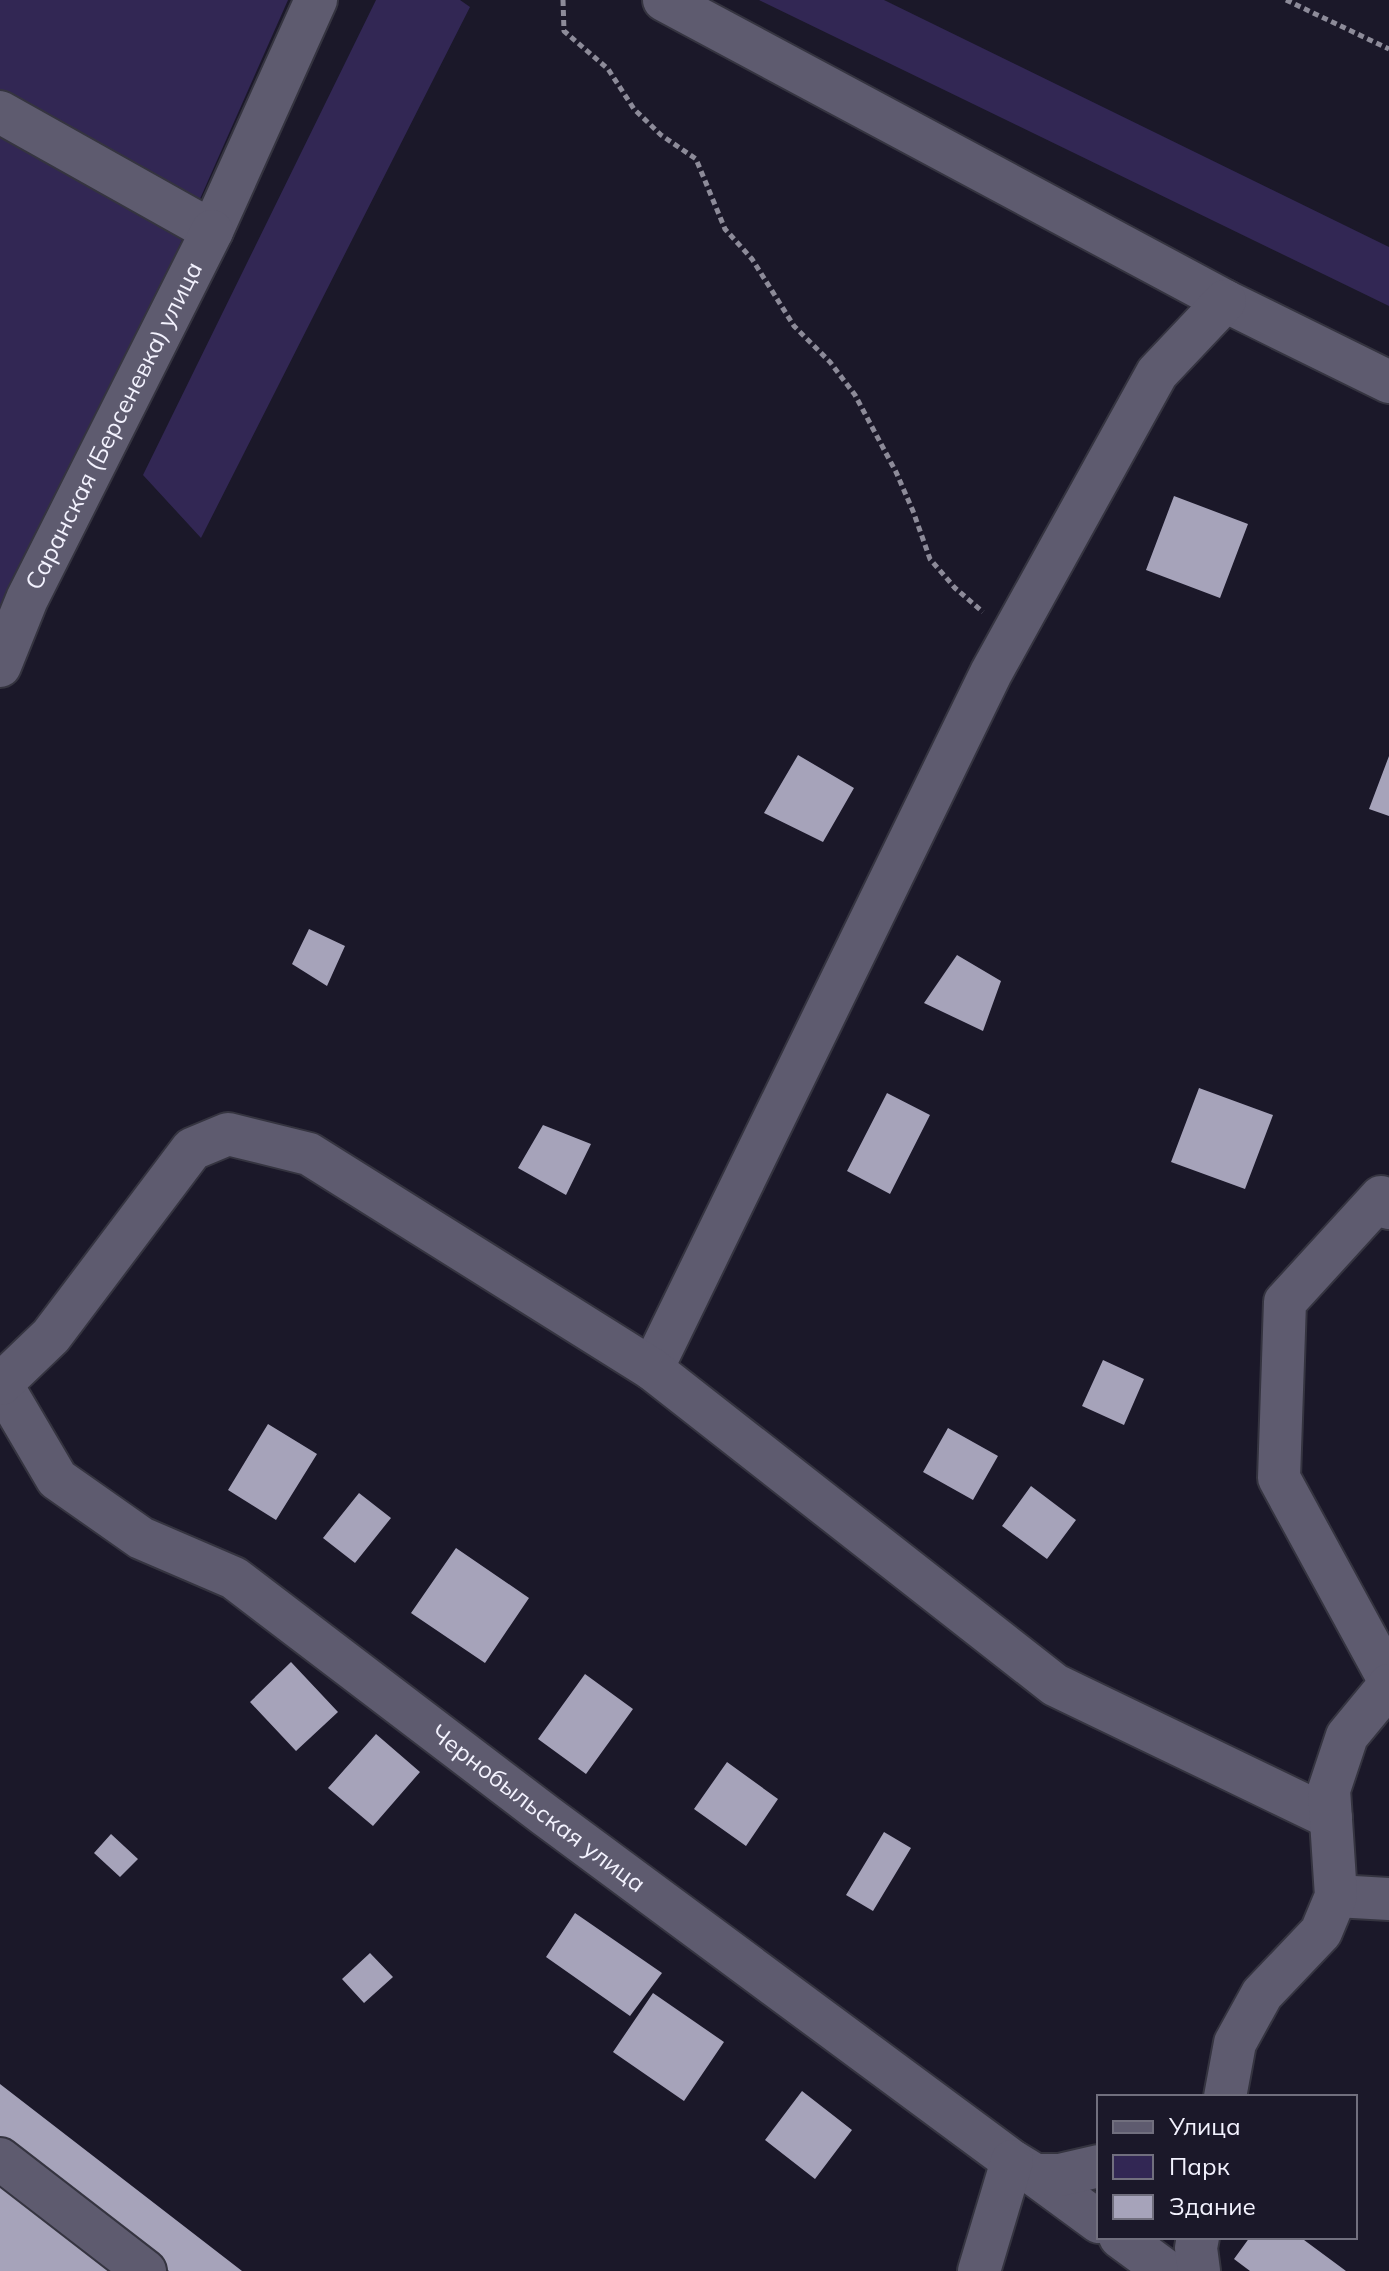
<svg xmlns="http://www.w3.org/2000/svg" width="1389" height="2271" viewBox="0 0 1389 2271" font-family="Mulish,sans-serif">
<rect width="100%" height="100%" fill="#1b1829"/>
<path fill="#322754" d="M0,0H288L0,651Z
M376,0H460L470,7L201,538L143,475Z
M759,0H884L1389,247V306Z"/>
<path fill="#a6a3ba" d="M1174,496L1248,524L1220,598L1146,570Z
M798,755L854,788L823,842L764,813Z
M1389,756V816L1369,809Z
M309,929L345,946L327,986L292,964Z
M957,955L1001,981L983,1031L924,1003Z
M1199,1088L1273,1115L1245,1189L1171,1162Z
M887,1093L930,1115L890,1194L847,1171Z
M543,1125L591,1144L566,1195L518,1168Z
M1103,1360L1144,1379L1124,1425L1082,1406Z
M268,1424L317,1454L276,1520L228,1490Z
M948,1428L998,1456L973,1500L923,1472Z
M1031,1486L1076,1520L1047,1559L1002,1526Z
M359,1493L391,1518L355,1563L323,1538Z
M456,1548L529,1598L485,1663L411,1613Z
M291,1662L338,1712L296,1751L250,1702Z
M585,1674L633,1709L586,1774L538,1739Z
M376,1734L420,1772L373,1826L328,1788Z
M727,1762L778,1799L746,1846L694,1809Z
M884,1832L911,1848L873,1911L846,1895Z
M111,1834L138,1859L120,1877L94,1853Z
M575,1913L662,1973L630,2016L546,1957Z
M370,1953L393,1977L364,2003L342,1979Z
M653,1993L724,2042L684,2101L613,2052Z
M0,2084L242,2271H169L0,2140Z
M802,2091L852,2130L815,2179L765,2140Z
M0,2171L129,2271H0Z
M1250,2237H1300L1346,2271H1250L1234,2259Z"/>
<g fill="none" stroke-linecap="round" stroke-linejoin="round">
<defs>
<g id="minor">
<path d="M664,0L1225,301L1389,382"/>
<path d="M0,112L212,231L316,0"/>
<path id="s1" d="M0,666L27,599L212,231"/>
<path d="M1389,1208L1381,1197L1285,1302L1279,1478L1389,1680"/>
<path d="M652,1369L991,673L1157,373L1225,301"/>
<path id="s2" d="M0,1382L57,1479L141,1538L234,1578L545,1815L1012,2161L1035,2175L1099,2222"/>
<path d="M1,1384L51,1336L192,1149L228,1134L309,1154L652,1369L1055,1685L1331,1818"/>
<path d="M1336,1896L1389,1899"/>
<path d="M1225,2097L1235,2043L1262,1994L1321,1932L1336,1896L1329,1790L1347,1736L1389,1685"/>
<path d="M0,2159L145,2271"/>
<path d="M1035,2175H1060L1099,2166"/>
<path d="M1120,2237L1166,2271"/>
<path d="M1198,2237L1196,2248L1199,2271"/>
<path d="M979,2271L1012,2161"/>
</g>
</defs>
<use href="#minor" stroke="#353440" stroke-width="46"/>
<path stroke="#8d8b99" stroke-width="5" stroke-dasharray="6 4" stroke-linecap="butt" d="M563,0L564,31L608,69L634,109L661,135L696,159L725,229L752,259L794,326L830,362L855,395L896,472L913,511L930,559L955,588L983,612
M1286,0L1389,49"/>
<use href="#minor" stroke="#5e5b6f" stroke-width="42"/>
</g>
<g text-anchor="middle" stroke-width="8" stroke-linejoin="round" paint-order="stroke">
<g font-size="24" fill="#f3f2fe" stroke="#1b1829">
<text dy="8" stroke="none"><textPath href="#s1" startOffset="266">Саранская (Берсеневка) улица</textPath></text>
<text dy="8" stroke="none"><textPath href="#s2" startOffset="698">Чернобыльская улица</textPath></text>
</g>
</g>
<rect x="1097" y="2095" width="260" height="144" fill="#1b1829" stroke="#716f7e" stroke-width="2"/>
<rect x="1113" y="2121" width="40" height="12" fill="#5e5b6f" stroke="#716f7e" stroke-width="2"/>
<text x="1169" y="2135" font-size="24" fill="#f3f2fe">Улица</text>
<rect x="1113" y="2155" width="40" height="24" fill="#322754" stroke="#716f7e" stroke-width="2"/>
<text x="1169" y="2175" font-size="24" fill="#f3f2fe">Парк</text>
<rect x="1113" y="2195" width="40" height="24" fill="#a6a3ba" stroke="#716f7e" stroke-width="2"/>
<text x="1169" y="2215" font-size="24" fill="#f3f2fe">Здание</text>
</svg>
